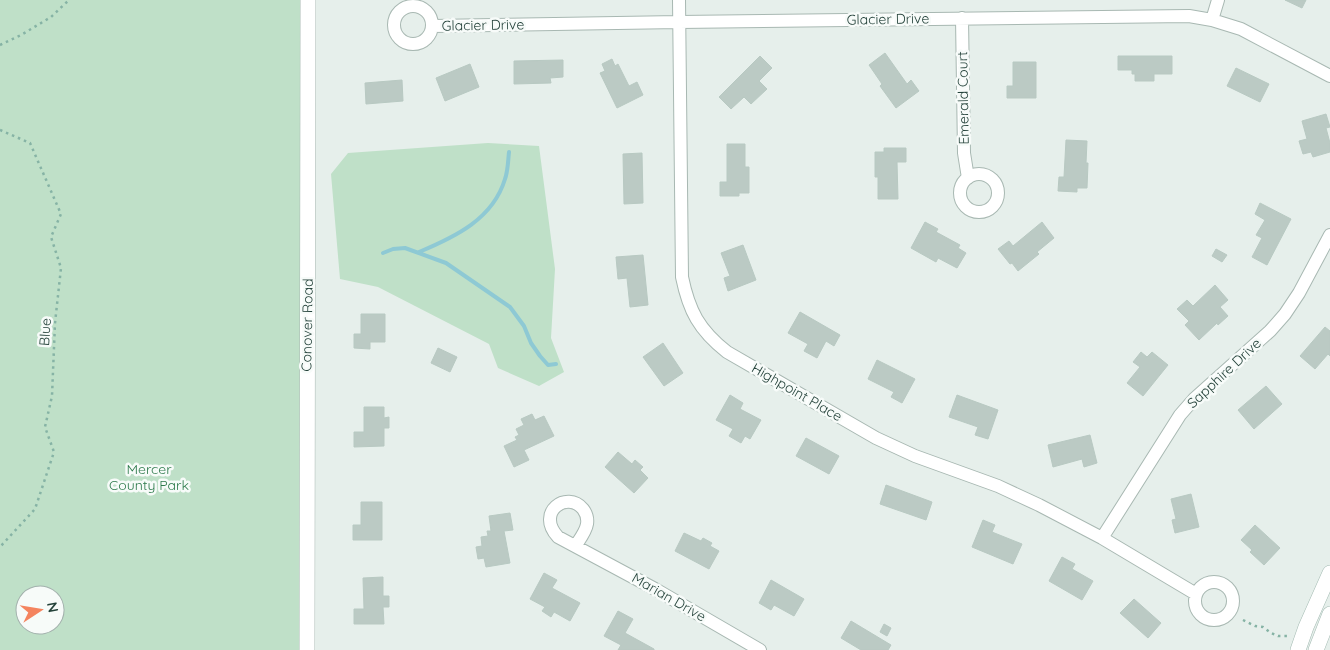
<svg xmlns="http://www.w3.org/2000/svg" width="1330" height="650" viewBox="0 0 1330 650" font-family="Quicksand,sans-serif">
<rect width="100%" height="100%" fill="#e6efeb"/>
<path fill="#bfe0c8" fill-rule="evenodd" d="M0,0H301L305,650H0ZM25,595H55V625H25Z
M488,143L539,146L555,269L551,338L564,372L539,386L498,368L489,344L378,287L340,279L331,174L348,153Z"/>
<g fill="none" stroke-linecap="round" stroke-linejoin="round">
<path stroke="#8ec9d4" stroke-width="4" d="M419,252C455,237 493,219 505,179C508,171 508,161 509,152
M383,253L393,249L405,248L446,263L510,307L524,326L531,343L540,356L548,365L556,364"/>
</g>
<path fill="#bbcac4" stroke="#b8c9c2" d="M1285,0H1306L1302,8Z
M885,53L907,84L911,80L919,91L896,108L880,86L882,84L869,65Z
M760,56L772,68L759,81L767,89L751,104L744,97L731,109L719,97Z
M1118,56H1172V74H1154V81H1135V74H1132V70H1118Z
M612,59L615,66L618,64L629,86L637,82L643,95L617,108L600,73L605,71L602,64Z
M563,60V77L550,78L551,83L514,84V61Z
M1013,62H1036V98H1007V86H1013Z
M470,64L479,87L445,101L436,78Z
M1236,68L1269,84L1260,102L1227,86Z
M402,80L403,101L366,104L365,83Z
M1326,114L1330,127L1326,128L1330,143V152L1313,157L1311,152L1303,154L1299,141L1307,139L1302,121Z
M1066,140L1087,141L1086,163H1088L1087,188H1077V192L1058,191L1059,177H1064Z
M727,144H745V167H749V193H739V196H720V182H727Z
M884,148H906V162H897L898,199H878V177H875V152H884Z
M642,153L643,203L624,204L623,154Z
M1260,203L1291,219L1267,265L1252,257L1262,238L1256,235L1265,220L1255,214Z
M925,222L938,229L936,232L960,245L958,248L966,253L957,268L938,258L936,262L911,248Z
M1042,222L1054,238L1037,252L1039,254L1018,271L1012,263L1010,264L998,249L1009,241L1013,246Z
M743,245L756,280L728,291L724,278L730,276L721,253Z
M1216,249L1227,255L1222,262L1212,256Z
M643,255L648,305L630,307L627,278L618,279L616,257Z
M1215,285L1228,300L1220,307L1228,316L1218,325L1217,323L1199,340L1185,325L1189,321L1177,309L1187,300L1193,306Z
M800,312L840,335L834,346L826,341L817,358L804,351L808,344L788,333Z
M361,314H385V342H370V349L354,348V334H361Z
M1325,327L1330,331V356L1328,354L1315,369L1300,356Z
M663,343L683,373L664,386L643,357Z
M438,348L457,357L450,372L431,363Z
M1141,352L1147,357L1152,352L1168,365L1143,396L1127,383L1140,367L1133,362Z
M877,360L915,379L902,403L891,397L894,392L868,379Z
M1266,386L1282,404L1254,429L1238,410Z
M730,395L743,403L740,409L761,420L750,439L745,436L741,443L729,436L733,429L716,420Z
M957,395L998,410L988,439L975,435L978,427L949,417Z
M364,407H384V418L389,417V428H384V446L354,447V432H364Z
M532,414L535,420L544,416L554,436L524,450L529,460L514,467L504,446L517,440L515,437L519,435L516,429L524,425L521,419Z
M1090,435L1097,463L1084,467L1082,459L1053,467L1048,445Z
M806,438L839,456L829,474L796,456Z
M618,452L632,464L635,460L643,467L640,470L648,478L634,493L605,467Z
M886,485L932,502L926,520L880,504Z
M1191,494L1199,527L1175,533L1172,520L1176,519L1171,499Z
M361,502H382V540H353V525H361Z
M510,513L513,530L504,531L510,563L486,567L484,558L478,559L476,547L482,546L481,537L488,536L487,531H491L489,516Z
M983,520L995,525L992,532L1022,544L1013,564L972,547Z
M1255,525L1280,548L1264,565L1250,552L1252,550L1241,540Z
M684,533L701,541L703,538L712,543L710,546L719,551L709,569L675,551Z
M1062,557L1075,564L1072,569L1093,581L1082,600L1049,581Z
M544,573L557,580L552,588L580,603L570,621L554,612L551,617L542,611L545,607L530,599Z
M383,577V596H389V607H383L384,624H354V609H364L363,578Z
M771,580L804,599L794,616L774,605L771,610L759,603Z
M1134,599L1161,623L1148,638L1120,613Z
M618,611L633,619L625,633L654,649V650H618L621,645L604,636Z
M851,621L891,645L888,650H861L841,638Z
M884,624L891,628L887,636L880,632Z"/>
<g fill="none" stroke-linecap="round" stroke-linejoin="round">
<defs>
<path id="minor" d="M679,0L682,277C689,311 699,330 727,352L876,438L915,456L998,486L1039,505L1102,538L1196,594
M394 25a19 19 0 1 1 38 0a19 19 0 1 1-38 0Z
M962,18L964,153L968,178
M1212,20L1218,0
M433,26L679,22L1189,16L1212,20L1241,29L1330,76
M960 193a19 19 0 1 1 38 0a19 19 0 1 1-38 0Z
M1102,538L1180,415L1194,399L1270,331L1285,314L1299,293L1330,235
M576,545C580,539 586,531 587,524C588,518 586,513 583,509C567,490 535,512 558,537L655,589L760,650
M1195 601a19 19 0 1 1 38 0a19 19 0 1 1-38 0Z"/>
<path id="tertiary" d="M307,650L308,0"/>
<path id="secondary" d="M1298,650L1306,627L1330,573
M1316,650L1330,614"/>
</defs>
<use href="#minor" stroke="#a8b8b2" stroke-width="14"/>
<use href="#tertiary" stroke="#a8b8b2" stroke-width="16"/>
<use href="#secondary" stroke="#a4bbb3" stroke-width="16"/>
<path stroke="#86b3a5" stroke-width="2.5" stroke-dasharray="2.5 4" stroke-linecap="butt" d="M0,45L21,35L51,17L69,0
M0,130L30,143L61,214L51,237L61,268L55,323L52,396L45,427L54,452L35,509L0,547
M1243,620L1255,626L1263,627L1271,633L1278,636H1287"/>
<use href="#minor" stroke="#fff" stroke-width="12"/>
<use href="#tertiary" stroke="#fff" stroke-width="15"/>
<use href="#secondary" stroke="#fff" stroke-width="15"/>
</g>
<g text-anchor="middle" stroke-width="5" stroke-linejoin="round" paint-order="stroke">
<g font-size="14" fill="#24423a" stroke="#f7fbf9">
<text transform="translate(888 19) rotate(-1)" y="5">Glacier Drive</text>
<text transform="translate(483 25) rotate(-1)" y="5">Glacier Drive</text>
<text transform="translate(963 98) rotate(-91)" y="5">Emerald Court</text>
<text transform="translate(307 325) rotate(-89)" y="5">Conover Road</text>
<text transform="translate(45 332) rotate(-86)" y="5">Blue</text>
<text transform="translate(1224 373) rotate(-43)" y="5">Sapphire Drive</text>
<text transform="translate(797 392) rotate(30)" y="5">Highpoint Place</text>
<text transform="translate(669 597) rotate(30)" y="5">Marian Drive</text>
</g>
<g font-size="14" fill="#2d7a4b" stroke="#f7fbf9">
<text x="149" y="474">Mercer<tspan x="149" dy="16">County Park</tspan></text>
</g>
</g>
<g transform="translate(40 610) rotate(78)"><circle r="24" fill="#f7fbf9" stroke="#a3b1ad"/>
<path d="M0-4L9 19L0 12L-9 19Z" fill="#f4845f"/>
<text y="-8" font-size="14" font-weight="bold" text-anchor="middle" fill="#24423a">N</text>
</g>
</svg>
